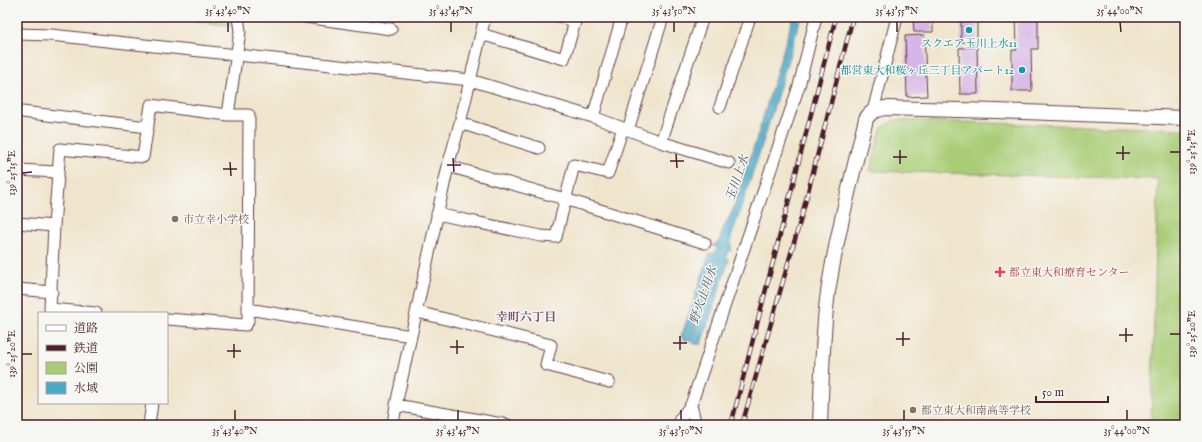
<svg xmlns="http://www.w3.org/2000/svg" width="1202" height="442" viewBox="0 0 1202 442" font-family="'IM FELL English','Noto Serif JP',serif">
<rect width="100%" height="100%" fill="#f6f6f2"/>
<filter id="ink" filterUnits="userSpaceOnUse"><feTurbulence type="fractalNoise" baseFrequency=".025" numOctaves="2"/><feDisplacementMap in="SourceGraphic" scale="8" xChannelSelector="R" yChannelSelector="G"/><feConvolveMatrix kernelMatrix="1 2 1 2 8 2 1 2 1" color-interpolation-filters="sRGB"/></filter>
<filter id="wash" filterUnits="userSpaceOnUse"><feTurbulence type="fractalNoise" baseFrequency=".012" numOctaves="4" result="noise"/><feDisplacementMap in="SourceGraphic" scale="16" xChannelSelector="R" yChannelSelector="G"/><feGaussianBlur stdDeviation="0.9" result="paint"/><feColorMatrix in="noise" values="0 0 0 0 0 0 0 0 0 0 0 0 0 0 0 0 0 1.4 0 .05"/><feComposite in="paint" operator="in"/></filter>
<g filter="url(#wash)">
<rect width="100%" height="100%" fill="#efe5cc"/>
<path fill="#a9cd76" stroke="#7a7650" d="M162,17H231L233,26Z
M894,120L1185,129V425H1151L1158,179L870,171L881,129Z"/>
<path fill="#4aa8c9" stroke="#4a647a" d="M793,17H801L764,139L731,238V251H728L726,257L729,259L728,263L701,344H694V342L691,341L719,260H717L690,340L688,339L687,341L681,337L709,255L711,253L715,254L717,247L713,246L720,240L723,228L732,212L758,134Z"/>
<g id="blocks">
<path fill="#d7b5e6" d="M913,17H933V32H914Z
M961,17H977V42H961Z
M1016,17H1038V49H1031L1032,91H1012V50H1017Z
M924,35L927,96L907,97L905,36Z
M977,47L978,94H960L959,48Z"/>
</g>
</g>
<g filter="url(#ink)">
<use href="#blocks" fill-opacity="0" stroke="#633d43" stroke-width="1"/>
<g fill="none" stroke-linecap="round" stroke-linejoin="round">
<defs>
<path id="minor" d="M305,17L391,29
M17,34L51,35L470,80L593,117L661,142L729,163
M481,34L564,59L575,22L561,17
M720,107L750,17
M873,111L897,17
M22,112L148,127
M228,115L240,31L238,17
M593,117L622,17
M460,123L539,148
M628,130L663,17
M661,142L703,17
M448,166L565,199L705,243
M17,170L58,172
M437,214L541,236L556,237L574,165L608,173L623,128
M17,223L54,226
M17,289L52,292
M248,309L411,336
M417,312L551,345L546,365L609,382
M96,313L50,309L54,226L60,149L143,157L151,105L228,115H249L248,321L246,325L167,319
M396,405L508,425
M149,425L152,403
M393,425L396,405L448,166L460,123L485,17
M679,425L680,419L691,405
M696,425L691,405L799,86L816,17"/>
<path id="tertiary" d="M820,425C822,381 822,335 828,292C837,233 852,177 866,119C870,112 876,109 885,108L996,111L1185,118"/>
</defs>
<use href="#minor" stroke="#633d43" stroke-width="13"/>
<use href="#tertiary" stroke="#633d43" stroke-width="16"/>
<use href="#minor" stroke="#fff" stroke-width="11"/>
<use href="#tertiary" stroke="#fff" stroke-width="14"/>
<defs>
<path id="rail" d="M731,425L836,17
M742,425L803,211L853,17"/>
</defs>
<use href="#rail" stroke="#4a1f2b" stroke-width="4.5"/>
<use href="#rail" stroke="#f6f6f2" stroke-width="3" stroke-dasharray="9" stroke-linecap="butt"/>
</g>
</g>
<path fill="none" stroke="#4a1f2b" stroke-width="1.5" d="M228,22V32M451,22V32M674,22V32M897,22V32M1120,22L1121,32M1123,146V160M900,150V164M1170,152H1180M1116,153H1130M676,154L677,168M893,157H907M453,158L454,172M670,161H684M230,162L231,176M447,165H461M223,169H237M22,173L32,172M1126,328V342M903,332V346M1170,334H1180M1119,335H1133M680,336V350M896,339H910M457,340V354M673,343H687M234,344V358M450,347H464M227,351H241M22,354H32M235,410V420M458,410V420M681,410V420M904,410V420M1127,410V420"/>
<g fill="#0f9aa8" stroke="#f6f6f2" stroke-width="1.5">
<circle cx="969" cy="30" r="4"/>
<circle cx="1022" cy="70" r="4"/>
</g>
<g fill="#8d6e63" stroke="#f6f6f2" stroke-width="1.5">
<circle cx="175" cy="219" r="4"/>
<circle cx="913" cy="410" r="4"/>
</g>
<path fill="#e0444e" stroke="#f6f6f2" stroke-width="1.5" d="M998 266h4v4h4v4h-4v4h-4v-4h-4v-4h4z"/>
<g text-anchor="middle" stroke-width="3" stroke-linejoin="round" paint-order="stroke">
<g font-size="11" fill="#0d838f" stroke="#f6f6f2">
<text x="969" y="47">スクエア玉川上水11</text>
<text x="1014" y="74" text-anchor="end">都営東大和桜ヶ丘三丁目アパート12</text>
</g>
<g font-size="11" fill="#785e54" stroke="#f6f6f2" text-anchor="start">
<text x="183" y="223">市立幸小学校</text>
<text x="921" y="414">都立東大和南高等学校</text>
</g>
<g font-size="11" fill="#be3a42" stroke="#f6f6f2" text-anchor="start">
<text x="1009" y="276">都立東大和療育センター</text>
</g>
<g font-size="12" font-style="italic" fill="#4a566a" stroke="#f6f6f2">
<text transform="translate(737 178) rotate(-71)" y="4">玉川上水</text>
<text transform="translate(703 295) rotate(-71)" y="4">野火止用水</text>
</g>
<g font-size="12" font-weight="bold" fill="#7b546c" stroke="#f6f6f2">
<text x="526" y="321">幸町六丁目</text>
</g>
</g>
<rect width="1202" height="442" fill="none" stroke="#f6f6f2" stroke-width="44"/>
<rect x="38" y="312" width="130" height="92" fill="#f6f6f2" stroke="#b1a0a2"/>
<rect x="46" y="325" width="20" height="6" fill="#ffffff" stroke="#b1a0a2"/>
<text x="74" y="332" font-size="12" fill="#4a1f2b">道路</text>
<rect x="46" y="345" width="20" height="6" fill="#4a1f2b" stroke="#b1a0a2"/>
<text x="74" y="352" font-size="12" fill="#4a1f2b">鉄道</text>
<rect x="46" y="362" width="20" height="12" fill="#a9cd76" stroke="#b1a0a2"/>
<text x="74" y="372" font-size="12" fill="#4a1f2b">公園</text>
<rect x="46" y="382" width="20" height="12" fill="#4aa8c9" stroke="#b1a0a2"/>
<text x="74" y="392" font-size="12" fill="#4a1f2b">水域</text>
<path d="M1036 396v6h72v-6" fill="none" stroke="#4a1f2b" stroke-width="2"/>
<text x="1042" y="396" font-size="12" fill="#4a1f2b" stroke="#f6f6f2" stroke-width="3" paint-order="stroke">50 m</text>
<rect x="22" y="22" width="1158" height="398" fill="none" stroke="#4a1f2b" stroke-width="1.5"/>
<g font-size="10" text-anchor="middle" fill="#4a1f2b">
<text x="228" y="14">35°43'40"N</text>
<text x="451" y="14">35°43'45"N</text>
<text x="674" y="14">35°43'50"N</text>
<text x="897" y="14">35°43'55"N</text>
<text x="1120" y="14">35°44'00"N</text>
<text transform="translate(1191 152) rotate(-90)" y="4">139°25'15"E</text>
<text transform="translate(11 173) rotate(-90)" y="4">139°25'15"E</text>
<text transform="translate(1191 334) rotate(-90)" y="4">139°25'20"E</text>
<text transform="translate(11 354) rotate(-90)" y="4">139°25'20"E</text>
<text x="235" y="434">35°43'40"N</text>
<text x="458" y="434">35°43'45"N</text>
<text x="681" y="434">35°43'50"N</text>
<text x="904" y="434">35°43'55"N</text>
<text x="1127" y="434">35°44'00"N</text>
</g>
</svg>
